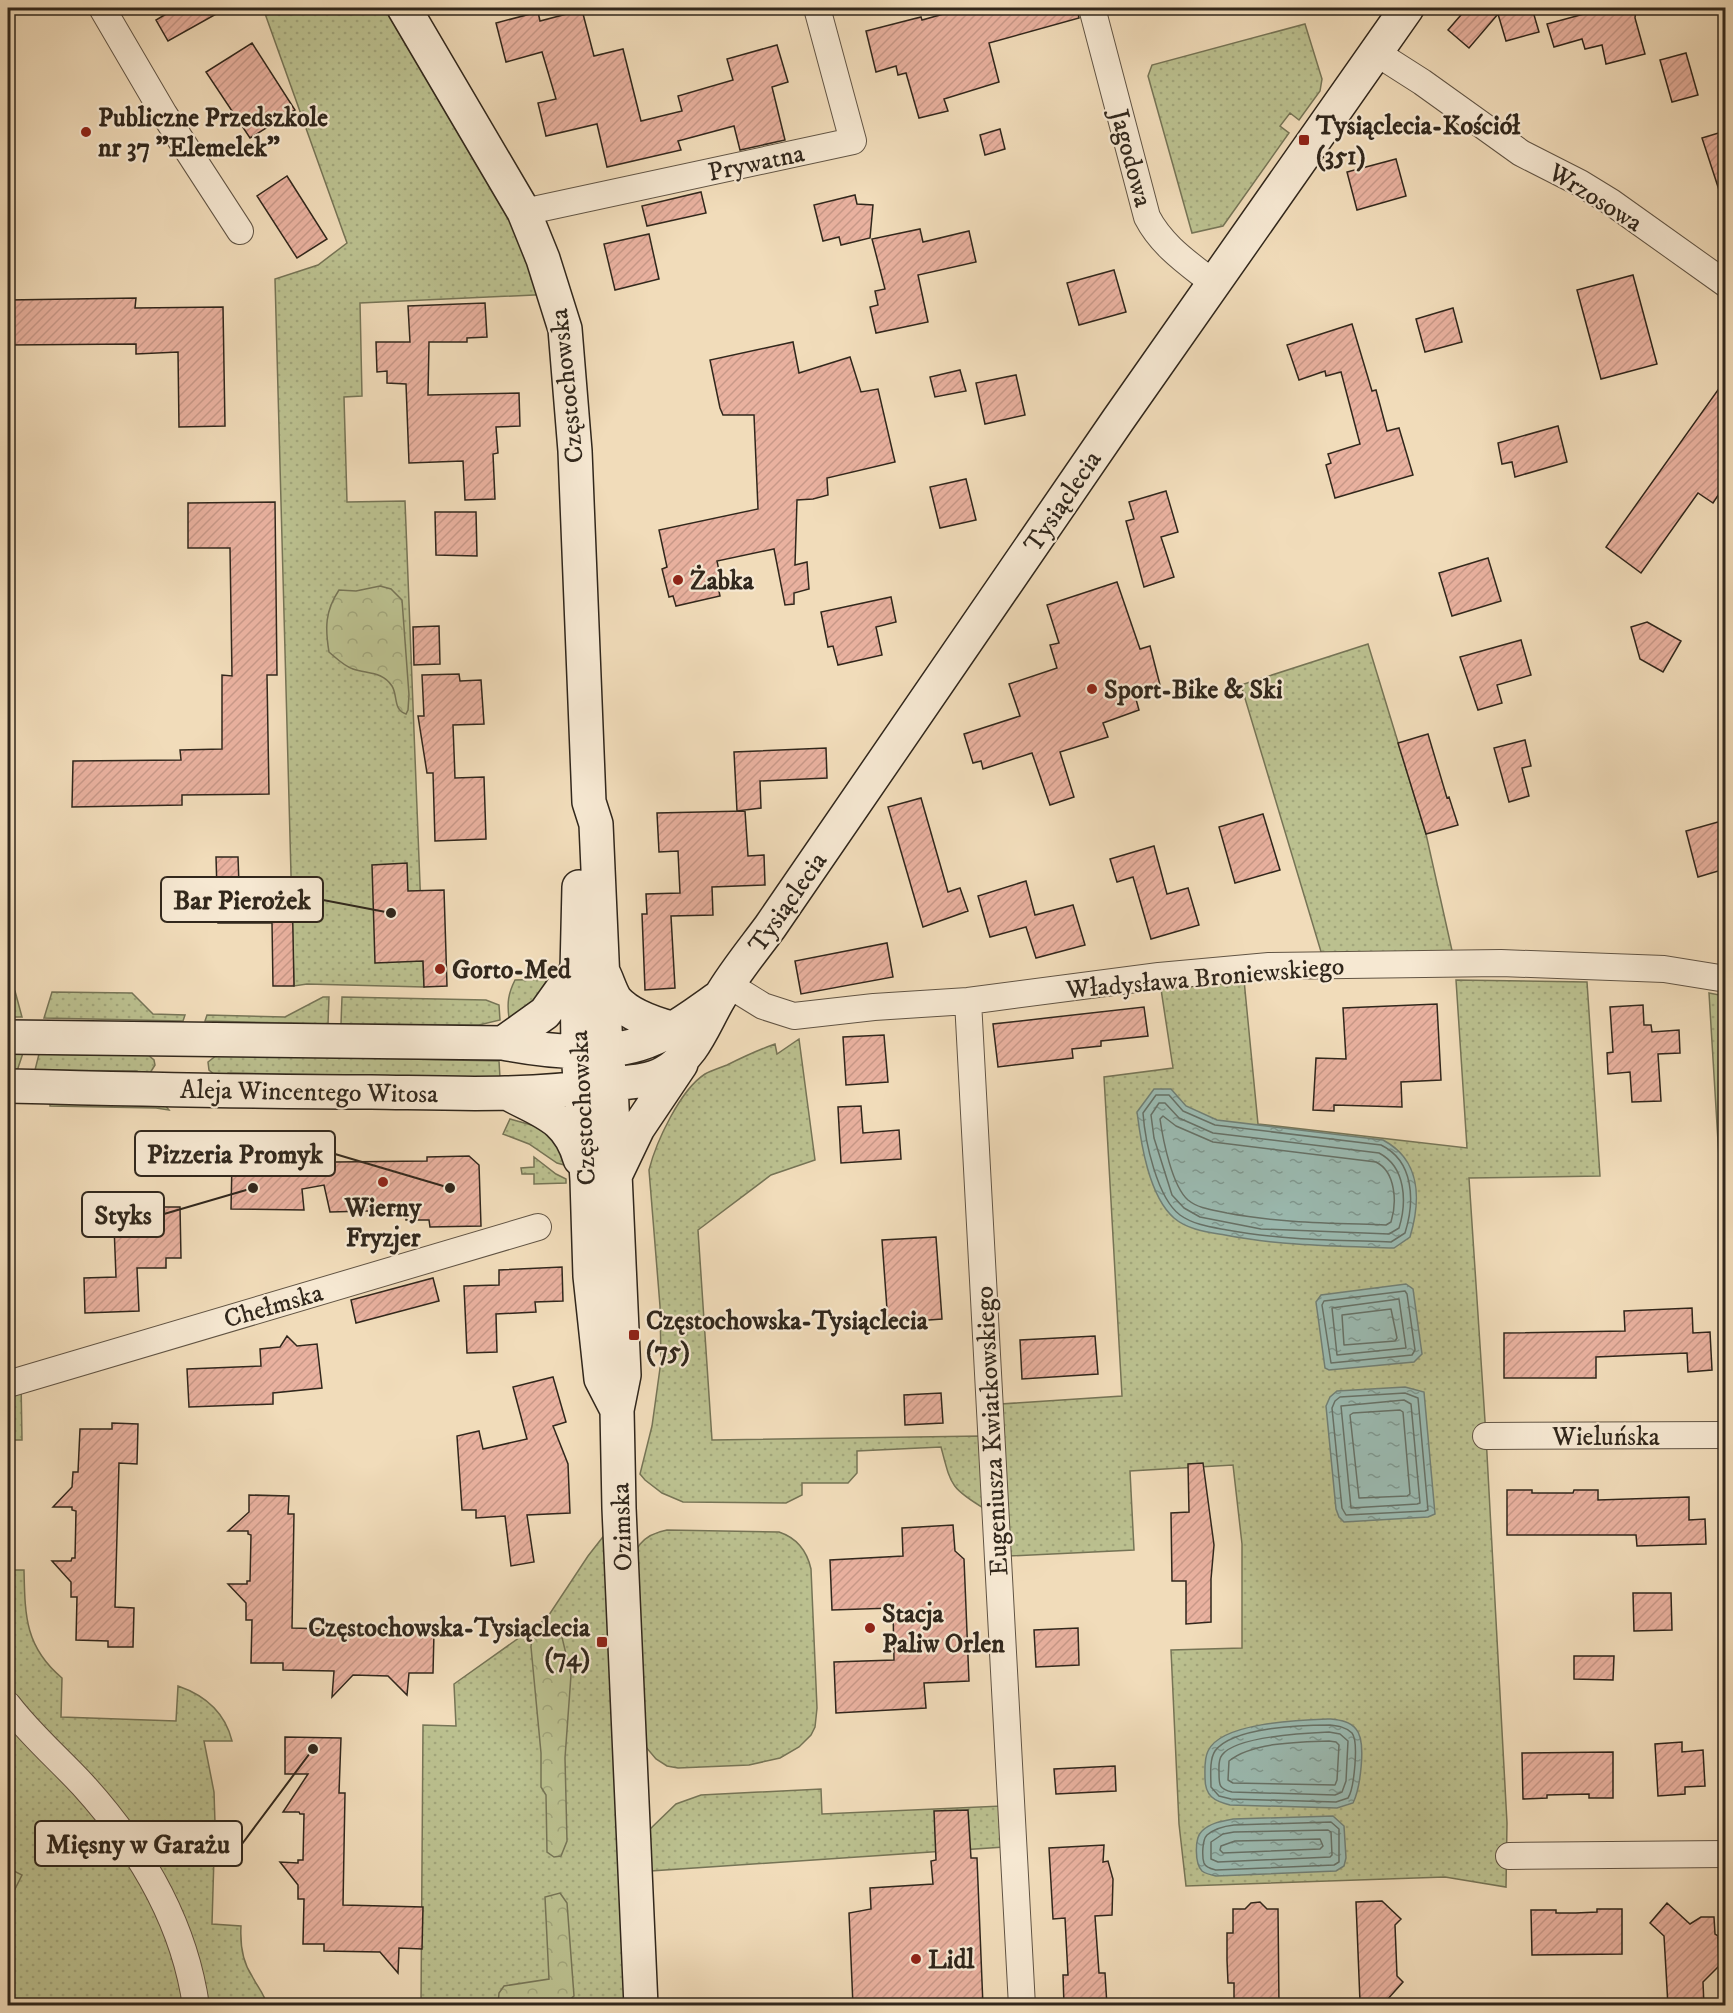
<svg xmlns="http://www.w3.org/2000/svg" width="1733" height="2013" viewBox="0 0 1733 2013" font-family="'IM FELL DW Pica',serif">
<defs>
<pattern id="grass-dots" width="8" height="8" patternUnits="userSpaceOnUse" patternTransform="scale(1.5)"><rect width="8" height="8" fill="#bbc08f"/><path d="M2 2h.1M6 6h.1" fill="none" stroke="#a1a57b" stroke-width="1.8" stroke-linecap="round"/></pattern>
<pattern id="forest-crowns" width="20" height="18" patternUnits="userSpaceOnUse" patternTransform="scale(1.5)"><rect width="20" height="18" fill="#bbc08f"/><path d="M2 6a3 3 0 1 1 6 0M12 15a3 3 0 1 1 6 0" fill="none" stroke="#a1a57b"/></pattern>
<pattern id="water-ripples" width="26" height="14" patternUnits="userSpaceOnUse" patternTransform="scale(1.5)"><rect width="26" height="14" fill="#9bbbb2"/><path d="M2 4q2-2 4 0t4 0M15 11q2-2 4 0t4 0" fill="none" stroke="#7f9890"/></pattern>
<pattern id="building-hatch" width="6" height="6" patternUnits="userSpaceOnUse" patternTransform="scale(1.5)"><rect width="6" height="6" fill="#e9b19f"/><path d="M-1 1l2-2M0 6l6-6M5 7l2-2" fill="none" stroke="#c89888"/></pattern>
</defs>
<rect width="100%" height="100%" fill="#f1dcba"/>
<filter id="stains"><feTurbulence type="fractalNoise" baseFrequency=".00333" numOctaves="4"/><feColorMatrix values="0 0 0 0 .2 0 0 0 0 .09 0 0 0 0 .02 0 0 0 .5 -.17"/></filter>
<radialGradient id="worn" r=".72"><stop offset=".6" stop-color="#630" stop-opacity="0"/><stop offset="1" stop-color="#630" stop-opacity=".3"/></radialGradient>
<path fill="url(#grass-dots)" stroke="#767456" stroke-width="1.5" d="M263,8H404L555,294L360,303L362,396L344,397L347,502L405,501L424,987L307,984L294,986L275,279L318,265L347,243Z
M1305,24L1322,79L1320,91L1299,120L1290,113L1280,126L1289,133L1223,226L1192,233L1148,76L1152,65Z
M1368,644L1426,834L1455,964L1325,965L1241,685Z
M1159,976L1244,980L1258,1124L1467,1148L1456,980L1587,982L1600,1176L1469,1178L1486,1436L1507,1823L1506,1887L1445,1877L1186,1886L1179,1824L1171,1650L1242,1648V1544L1233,1465L1130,1471L1134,1550L1009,1556L1001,1404L1122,1396L1104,1077L1173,1068Z
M548,979L533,1002L509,1018C507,1003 508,994 515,980Z
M8,991H15L22,1017H8Z
M52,992L132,993L153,1014L185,1015L183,1021L44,1018Z
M1709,993L1725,996V1174H1720Z
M323,997H329L328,1024L205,1021L207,1015L285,1017Z
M342,997L486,1000L499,1005L500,1020L479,1025L341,1024Z
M799,1039L815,1160L771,1175L698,1230L712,1440L981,1436L985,1509C950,1488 951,1485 941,1447L857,1451V1473L848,1483H802V1495L786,1503L683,1502L662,1493L645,1480L640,1474L652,1426L661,1361L660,1306L649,1170C656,1142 680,1090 705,1074C712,1070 720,1068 727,1065C743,1057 758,1050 775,1044L777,1054Z
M88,1052L148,1055L154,1060L155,1065L150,1073L137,1074V1071L35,1070L39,1054L87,1055Z
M8,1053H23L17,1071L8,1069Z
M217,1055L499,1061L500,1078L228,1073L227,1075H215L209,1070L208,1062Z
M50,1102L165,1105L169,1110L156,1108L50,1106Z
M510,1119L535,1126L553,1136L568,1166L557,1163L529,1144L503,1134Z
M534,1157L556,1174L566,1179V1183L534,1184V1174H522L521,1168L534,1167Z
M21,1380L22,1440H8V1384Z
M620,1515L624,1582C634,1555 635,1536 667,1530L779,1532C797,1538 807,1551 811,1569L817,1708L815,1727L811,1735L799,1747L780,1758L749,1765L678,1768L667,1766L656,1759L630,1728L648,1831L676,1804L701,1795L821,1789L822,1814L1002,1806L1004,1847L636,1872L641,2005L421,2006L423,1725L456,1726L454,1684L547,1618L588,1556Z
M8,1570H24C25,1616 25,1647 62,1678L61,1717L176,1721L178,1686C204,1695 225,1712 232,1741H204L214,1792L215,1823L212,1924L241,1926C240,1944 242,1961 252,1976C257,1986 265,1995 267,2005L8,2006Z"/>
<path fill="url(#forest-crowns)" stroke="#767456" stroke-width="1.5" d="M380,586L391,589L402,600L409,695L408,710L406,714C393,710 398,696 392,686C382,671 367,674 353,669C344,666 336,658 329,652C325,628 325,611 339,590L356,591Z
M551,1630L561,1633L571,1675L565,1758L567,1841L561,1856L554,1857L547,1852L546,1795L541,1787V1753L531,1647L532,1637L541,1631Z
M560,1893L567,1903L574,1996L564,2004L498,2005L499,1993L504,1986L549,1979L545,1897Z"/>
<path fill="#bbc08f" stroke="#767456" stroke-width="1.5" d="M8,1868L22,1875L8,1903Z"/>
<path fill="url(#water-ripples)" stroke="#718076" stroke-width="1.5" d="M1154,1089H1171L1186,1106L1217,1120L1383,1140C1421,1160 1421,1200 1410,1237L1394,1248C1337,1246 1281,1246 1225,1235C1208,1232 1188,1230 1174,1218C1149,1196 1141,1144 1137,1112Z
M1406,1284L1413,1289L1422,1354L1414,1362L1329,1370L1325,1368L1316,1302L1321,1295Z
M1405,1387L1424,1392L1435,1514L1428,1517L1344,1522L1339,1517L1336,1509L1326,1406L1330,1397L1337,1391Z
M1330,1719C1339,1720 1350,1721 1356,1729C1367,1741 1360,1789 1353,1803L1337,1808L1230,1805C1214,1801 1205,1796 1205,1778C1205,1769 1204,1759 1208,1751C1221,1722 1302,1720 1330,1719Z
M1333,1816L1344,1826L1346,1858L1344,1866L1336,1871L1216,1876C1211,1875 1206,1874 1202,1871C1195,1864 1194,1838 1202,1831C1210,1823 1222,1821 1233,1819Z"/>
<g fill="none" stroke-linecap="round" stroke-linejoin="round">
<path stroke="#667167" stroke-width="1.5" d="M1156,1095H1169L1183,1111L1215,1125L1381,1145C1414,1161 1415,1201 1405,1233L1391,1242C1336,1240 1281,1240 1227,1230C1211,1227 1194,1225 1180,1215C1157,1198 1145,1141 1143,1113Z
M1159,1103H1165L1179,1118L1213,1133L1379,1153C1406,1167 1407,1202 1399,1228L1389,1234L1261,1229L1200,1217L1184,1208L1172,1195L1154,1138L1151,1115Z
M1163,1116L1176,1126L1213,1142L1376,1162C1396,1172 1397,1203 1391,1222L1386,1225C1333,1223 1279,1223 1227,1213C1214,1210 1199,1209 1188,1200C1172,1186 1163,1140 1160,1119Z
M1405,1291L1407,1294L1415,1350L1412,1355L1331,1363L1322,1305L1324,1301Z
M1399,1299L1406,1348L1337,1355L1332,1308Z
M1391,1309L1397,1338L1395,1341L1344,1345L1342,1315Z
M1405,1393L1418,1398L1428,1510L1425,1511L1346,1515L1342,1508L1332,1408L1335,1401L1340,1397Z
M1404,1400L1411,1404L1420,1503L1417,1504L1351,1508L1341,1406Z
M1400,1410L1403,1412L1410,1494L1407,1496L1359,1498L1350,1415L1353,1413Z
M1330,1725C1338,1726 1346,1727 1352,1733C1359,1742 1354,1789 1348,1798L1336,1802L1231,1799L1219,1796L1211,1787C1211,1777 1209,1760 1215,1751C1232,1727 1303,1725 1330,1725Z
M1329,1732L1340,1734L1348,1741L1346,1781L1342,1792L1335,1795L1232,1792C1219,1789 1219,1785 1219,1773C1219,1767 1218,1760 1222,1755C1236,1736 1306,1733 1329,1732Z
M1329,1741L1336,1742L1339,1745L1337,1780L1335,1785L1233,1783L1228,1780L1229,1761C1252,1742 1300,1742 1329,1741Z
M1331,1822L1339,1829V1862L1334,1865L1216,1870C1212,1869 1206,1868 1204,1863C1202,1857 1202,1840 1207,1835C1214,1829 1225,1826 1234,1825Z
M1328,1830L1331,1832L1332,1855L1330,1857L1218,1862L1211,1859V1842L1223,1834L1234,1832Z
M1320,1839L1323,1846L1320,1849L1223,1853L1220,1850L1221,1846L1235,1841Z"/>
</g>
<path fill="url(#building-hatch)" stroke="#31271c" stroke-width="1.5" d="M176,8H227L168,41L156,20Z
M965,8H1077L1079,18L989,43L999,82L944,99L948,111L919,118L906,73L898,75L896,66L876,72L866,31L921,17L922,20Z
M1467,8H1532L1539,32L1506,41L1498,14L1469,48L1448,30Z
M1606,8H1636L1635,18L1645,54L1606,64L1602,45L1585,49L1582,39L1554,47L1547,24Z
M582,10L594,56L623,49L641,121L682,111L678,96L733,80L727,59L777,45L788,82L772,87L785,140L740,150L734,126L678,141L681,150L607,167L597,124L546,136L538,103L556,99L542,52L506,62L496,23L538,12L540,21Z
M252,43L295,110L250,138L206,72Z
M1686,53L1698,95L1672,102L1660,60Z
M1000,129L1005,149L985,155L980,135Z
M1725,131V195L1721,196L1702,138Z
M1396,159L1406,196L1357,210L1347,172Z
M287,176L327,239L297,258L257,196Z
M701,192L706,213L647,226L642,206Z
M855,195L857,204L873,205L870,238L841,245L839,237L823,241L814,205Z
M920,229L923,242L969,231L976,262L918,275L928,322L876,333L870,307L878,305L875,291L885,289L872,239Z
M649,234L659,279L615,290L604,244Z
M1114,270L1126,312L1079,325L1067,283Z
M1633,275L1657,364L1601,379L1577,290Z
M136,298L135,308L223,307L225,426L179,427L178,352L136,354V344L8,345V300Z
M485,303L487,337L467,338V342H429L428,395L519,393L520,426L496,427L498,453L493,454L495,499L465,500L463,461L409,463L406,384L387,383V371L377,372L376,342H410L408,306Z
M1453,308L1462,342L1425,352L1416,319Z
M1352,324L1372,391L1376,390L1387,431L1399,428L1413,475L1335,498L1326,465L1331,463L1328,454L1360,444L1341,372L1326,376L1325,371L1299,380L1287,345Z
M793,342L799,373L850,357L861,392L878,389L895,462L827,478L828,495L813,499L797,500L795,565L807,562L809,589L794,593V604L785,605L774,549L717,561L722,585L718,587L720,596L676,606L673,596L669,597L662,569L667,567L659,530L758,509L754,415H723L720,408L710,360Z
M960,370L966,391L935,397L930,377Z
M1016,375L1025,415L985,424L976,383Z
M1725,380V485L1713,503L1698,493L1641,573L1606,547Z
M1558,426L1567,462L1515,477L1512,462L1502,464L1498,443Z
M966,479L976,520L940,528L930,487Z
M1166,491L1178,532L1161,537L1174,577L1144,587L1126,521L1134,519L1129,502Z
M275,502L277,675H267L269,794L182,795V805L72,807L73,761L181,760L180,750L222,749V675L232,676L230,548H188V503Z
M435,512H476L477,556L436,555Z
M1488,558L1501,601L1452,616L1439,573Z
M1117,582L1140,649L1150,646L1160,685L1134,692L1139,710L1103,723L1108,737L1060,752L1074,797L1050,805L1032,753L983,769L981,761L973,763L964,734L1020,716L1009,684L1057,668L1050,645L1059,643L1047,605Z
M891,597L896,622L876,627L882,655L838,665L833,646L828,647L821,612Z
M1647,622L1681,641L1663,672L1640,659L1631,627Z
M439,626L440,664L414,665L413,627Z
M1521,640L1531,675L1497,685L1502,703L1478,710L1460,657Z
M459,674L460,681L481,680L484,724L453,725L455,778L484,777L486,839L435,841L433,773H427L418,716H424L422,675Z
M1428,734L1447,798L1449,797L1458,825L1426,834L1398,743Z
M1525,740L1531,766L1522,768L1529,796L1509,802L1494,748Z
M826,748L827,778L760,781L761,808L737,811L734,752Z
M921,798L948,892L960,888L968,911L923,927L888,807Z
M745,811L748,856L764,855L765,885L712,887L713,915L671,916L675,988L645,990L642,914H647L646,894L680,893L678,851L659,852L657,813Z
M1263,814L1280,870L1235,883L1219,827Z
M1725,820V869L1698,877L1686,831Z
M1154,846L1167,894L1188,888L1199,925L1151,939L1133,877L1117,882L1110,859Z
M216,857H238L239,885L292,884L294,986H273L272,923H218Z
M407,863L408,891L444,890L447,986L424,987L423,961L375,963L372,865Z
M1026,881L1035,915L1073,905L1085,945L1036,958L1026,927L990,937L978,896Z
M887,943L893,977L801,994L795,961Z
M1437,1004L1441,1080L1401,1082L1402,1107L1334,1105V1111L1313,1110L1316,1058L1346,1059L1343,1008Z
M1643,1005L1644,1025H1651L1652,1032L1679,1030L1680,1053L1658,1054L1661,1101L1632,1102L1630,1072L1608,1074L1607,1053L1613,1052L1610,1007Z
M1144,1007L1148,1036L1101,1041V1046L1072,1049L1073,1058L998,1067L993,1024Z
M884,1035L888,1082L846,1085L843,1037Z
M861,1106L863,1133L899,1130L901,1159L841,1163L838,1107Z
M297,1153H335V1162L427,1161V1157L469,1156L479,1165L481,1226L430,1227L429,1220H406V1210L330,1212L324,1185L302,1189L304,1210L231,1209L232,1163L297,1164Z
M150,1207H180L181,1258H166V1268H137L139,1311L85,1313L84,1278L116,1277L114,1226L150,1225Z
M936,1237L942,1319L888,1323L882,1240Z
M562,1267L563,1301L535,1302L536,1312L496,1314L497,1352L467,1353L464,1286L499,1285V1270Z
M433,1278L439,1301L356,1323L351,1300Z
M1692,1308L1693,1333L1710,1332L1712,1370L1688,1372L1687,1353L1596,1357V1378H1504V1333L1625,1331L1624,1311Z
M287,1336L297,1346L317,1344L322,1388L273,1393V1404L189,1407L187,1369L261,1366L260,1349L280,1347Z
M1095,1336L1098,1374L1022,1379L1020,1340Z
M553,1377L566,1422L553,1426L568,1464L570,1513L527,1515L534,1562L511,1566L505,1516L476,1518V1510H462L457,1436L479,1431L483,1449L527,1439L513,1387Z
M941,1393L943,1423L905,1425L904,1395Z
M112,1423L138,1424L137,1464L119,1463L115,1607L134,1608L133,1647H108V1641L76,1640L77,1597H71V1582L52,1561H71L72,1558H75L76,1511L72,1510V1507H53L72,1487L73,1472H78L80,1429H112Z
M1203,1463L1214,1545L1211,1579V1622L1186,1624V1581H1172L1171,1513L1189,1512L1188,1464Z
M1507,1490H1532V1493H1573L1574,1490H1598V1500L1689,1497V1520L1705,1519L1706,1544L1637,1546L1636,1535H1507Z
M249,1495L289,1496L288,1514H294L292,1628L434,1632L433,1673H409L407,1695L388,1676L353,1675L332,1697L334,1671L283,1670V1663H251L252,1620H246V1603L228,1584H247V1581H250L251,1535L248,1534V1531H228L249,1512Z
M953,1525L955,1551L964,1559L969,1681L924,1683L926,1708L836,1713L834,1662L894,1660L893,1608L832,1610L830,1560L903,1556L902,1528Z
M1633,1593H1671L1672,1630L1634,1631Z
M1078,1628L1079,1665L1036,1667L1034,1630Z
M1574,1656H1614L1613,1680L1574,1679Z
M285,1737L341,1738L339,1793H345L343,1905L423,1907L422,1949L399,1948L398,1973L380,1952L324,1951V1944H303L304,1899H298V1885L280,1862L298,1863V1860H303L304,1814H300L299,1812H283L308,1774H285Z
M1682,1742V1752L1703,1750L1705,1786L1685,1787V1794L1658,1796L1655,1744Z
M1613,1752V1798H1589V1794L1547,1795V1798L1523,1799L1522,1753Z
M1115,1766L1116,1791L1056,1794L1054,1769Z
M968,1810L971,1858H977L983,2006H853L849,1913L871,1909L870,1888L933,1884L931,1861L936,1860L934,1811Z
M1104,1845L1103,1862L1108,1861L1113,1879L1112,1915L1095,1916L1099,1973H1105L1107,2006H1064L1063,1975H1068L1065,1918L1053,1919L1049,1848Z
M1382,1901L1401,1919L1395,1925L1396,1950L1397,1976L1403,1982L1386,2001L1360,2002L1356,1902Z
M1260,1902L1267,1909H1278L1279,2006H1234V1983H1228L1227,1960V1933H1233V1909H1245L1251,1903Z
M1667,1903L1690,1924L1701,1917H1714L1715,1934L1718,1936L1719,1966L1703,1982L1704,2006H1668L1664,1936L1650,1923Z
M1597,1909H1622V1954L1532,1955L1531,1910H1556V1913H1576L1597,1912Z"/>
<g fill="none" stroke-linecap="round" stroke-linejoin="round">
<defs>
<path id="street" d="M102,8L164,114L240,231
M1092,8L1147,217C1162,246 1188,263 1213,283
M1375,52L1422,82L1521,153L1580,183L1611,202L1726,284
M524,212L853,141L817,8
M729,985L763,1006L794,1016L874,1007L968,1001L1159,976L1269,966L1501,963L1664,969L1726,979
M968,1001L1022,2006
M8,1384L538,1227
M1486,1436L1726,1435
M8,1705C30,1734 58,1758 83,1785C140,1848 184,1921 196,2006
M1509,1856L1726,1854"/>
<path id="secondary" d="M404,8L524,212L543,259L565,329L575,451L589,802L596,824L606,1049L611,1084L624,1375L617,1410L619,1508L641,2006
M579,887L577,971L578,1051L587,1180L590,1276L601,1379L617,1410
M604,974C608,982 611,993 616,1000C629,1015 653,1023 671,1028
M8,1037L503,1043C549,1052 612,1058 655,1038C678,1028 698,1012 718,998
M503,1043L545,1013L565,985L577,971
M8,1086C129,1089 250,1092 371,1092C448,1093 526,1097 603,1085C623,1082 646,1083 664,1073C695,1055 703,1025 720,997C734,973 753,950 770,927L1118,420L1407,8
M507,1093C542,1112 568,1117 580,1159
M616,1174L638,1128L681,1064"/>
</defs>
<use href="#street" stroke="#615444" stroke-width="28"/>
<use href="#secondary" stroke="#31271c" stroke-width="36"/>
<use href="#street" stroke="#f6e8d2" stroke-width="26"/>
<use href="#secondary" stroke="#f6e8d2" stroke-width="33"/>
</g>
<g fill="#8f2418" stroke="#f6e8d2" stroke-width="2">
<circle cx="86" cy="132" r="6"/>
<rect x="1298" y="134" width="12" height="12" rx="3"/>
<circle cx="678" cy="580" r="6"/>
<circle cx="1092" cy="689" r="6"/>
<circle cx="440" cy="969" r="6"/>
<circle cx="383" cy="1182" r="6"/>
<rect x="628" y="1329" width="12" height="12" rx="3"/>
<circle cx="870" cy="1628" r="6"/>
<rect x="596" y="1636" width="12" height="12" rx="3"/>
<circle cx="916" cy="1959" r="6"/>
</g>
<g text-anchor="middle" stroke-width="4.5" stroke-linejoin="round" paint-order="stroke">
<g font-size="26" font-weight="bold" fill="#31271c" stroke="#f6e8d2" text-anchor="start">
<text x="98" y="126">Publiczne Przedszkole<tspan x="98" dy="30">nr 37 "Elemelek"</tspan></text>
<text x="1316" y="134">Tysiąclecia-Kościół<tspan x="1316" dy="30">(351)</tspan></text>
<text x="690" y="589">Żabka</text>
<text x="1104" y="698">Sport-Bike &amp; Ski</text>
<text x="452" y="978">Gorto-Med</text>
<text x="383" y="1216" text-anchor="middle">Wierny<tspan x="383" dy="30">Fryzjer</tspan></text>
<text x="646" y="1329">Częstochowska-Tysiąclecia<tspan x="646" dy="30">(75)</tspan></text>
<text x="882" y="1622">Stacja<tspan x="882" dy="30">Paliw Orlen</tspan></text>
<text x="590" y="1636" text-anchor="end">Częstochowska-Tysiąclecia<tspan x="590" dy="30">(74)</tspan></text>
<text x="928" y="1968">Lidl</text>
</g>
<g font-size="26" fill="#31271c" stroke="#f6e8d2">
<text transform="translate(1132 158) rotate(75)" y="9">Jagodowa</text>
<text transform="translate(756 162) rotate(-12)" y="9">Prywatna</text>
<text transform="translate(1596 197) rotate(32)" y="9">Wrzosowa</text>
<text transform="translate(566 386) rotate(-96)" y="9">Częstochowska</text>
<text transform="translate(1062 501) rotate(-56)" y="9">Tysiąclecia</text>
<text transform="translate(787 902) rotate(-55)" y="9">Tysiąclecia</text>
<text transform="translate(1205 977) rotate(-5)" y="9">Władysława Broniewskiego</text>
<text transform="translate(309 1091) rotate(1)" y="9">Aleja Wincentego Witosa</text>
<text transform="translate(582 1108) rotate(-93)" y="9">Częstochowska</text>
<text transform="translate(273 1305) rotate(-16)" y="9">Chełmska</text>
<text transform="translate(991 1431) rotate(-93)" y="9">Eugeniusza Kwiatkowskiego</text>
<text x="1606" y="1445">Wieluńska</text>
<text transform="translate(621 1527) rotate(-92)" y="9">Ozimska</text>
</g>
</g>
<path fill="none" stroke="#31271c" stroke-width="2" d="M391 913L323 900M450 1188L335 1154M253 1188L164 1214M313 1749L242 1844"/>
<g fill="#31271c" stroke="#f6e8d2" stroke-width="2">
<circle cx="391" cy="913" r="6"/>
<circle cx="450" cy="1188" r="6"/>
<circle cx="253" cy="1188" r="6"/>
<circle cx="313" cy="1749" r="6"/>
</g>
<g fill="#f6e8d2" stroke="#31271c" stroke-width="2">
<rect x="161" y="877" width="162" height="45" rx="6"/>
<rect x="135" y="1131" width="200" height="45" rx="6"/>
<rect x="82" y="1192" width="82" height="45" rx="6"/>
<rect x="35" y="1821" width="207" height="45" rx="6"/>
</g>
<g font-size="27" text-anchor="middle" font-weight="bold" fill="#31271c">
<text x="242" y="909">Bar Pierożek</text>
<text x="235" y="1163">Pizzeria Promyk</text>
<text x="123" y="1224">Styks</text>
<text x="138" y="1853">Mięsny w Garażu</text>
</g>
<rect width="1733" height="2013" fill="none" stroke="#f1dcba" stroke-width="30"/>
<rect x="9" y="9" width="1715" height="1995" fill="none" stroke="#31271c" stroke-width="3"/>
<rect x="15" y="15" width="1703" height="1983" fill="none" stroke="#31271c" stroke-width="1.5"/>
<rect width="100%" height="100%" filter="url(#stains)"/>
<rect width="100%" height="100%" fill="url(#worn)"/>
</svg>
